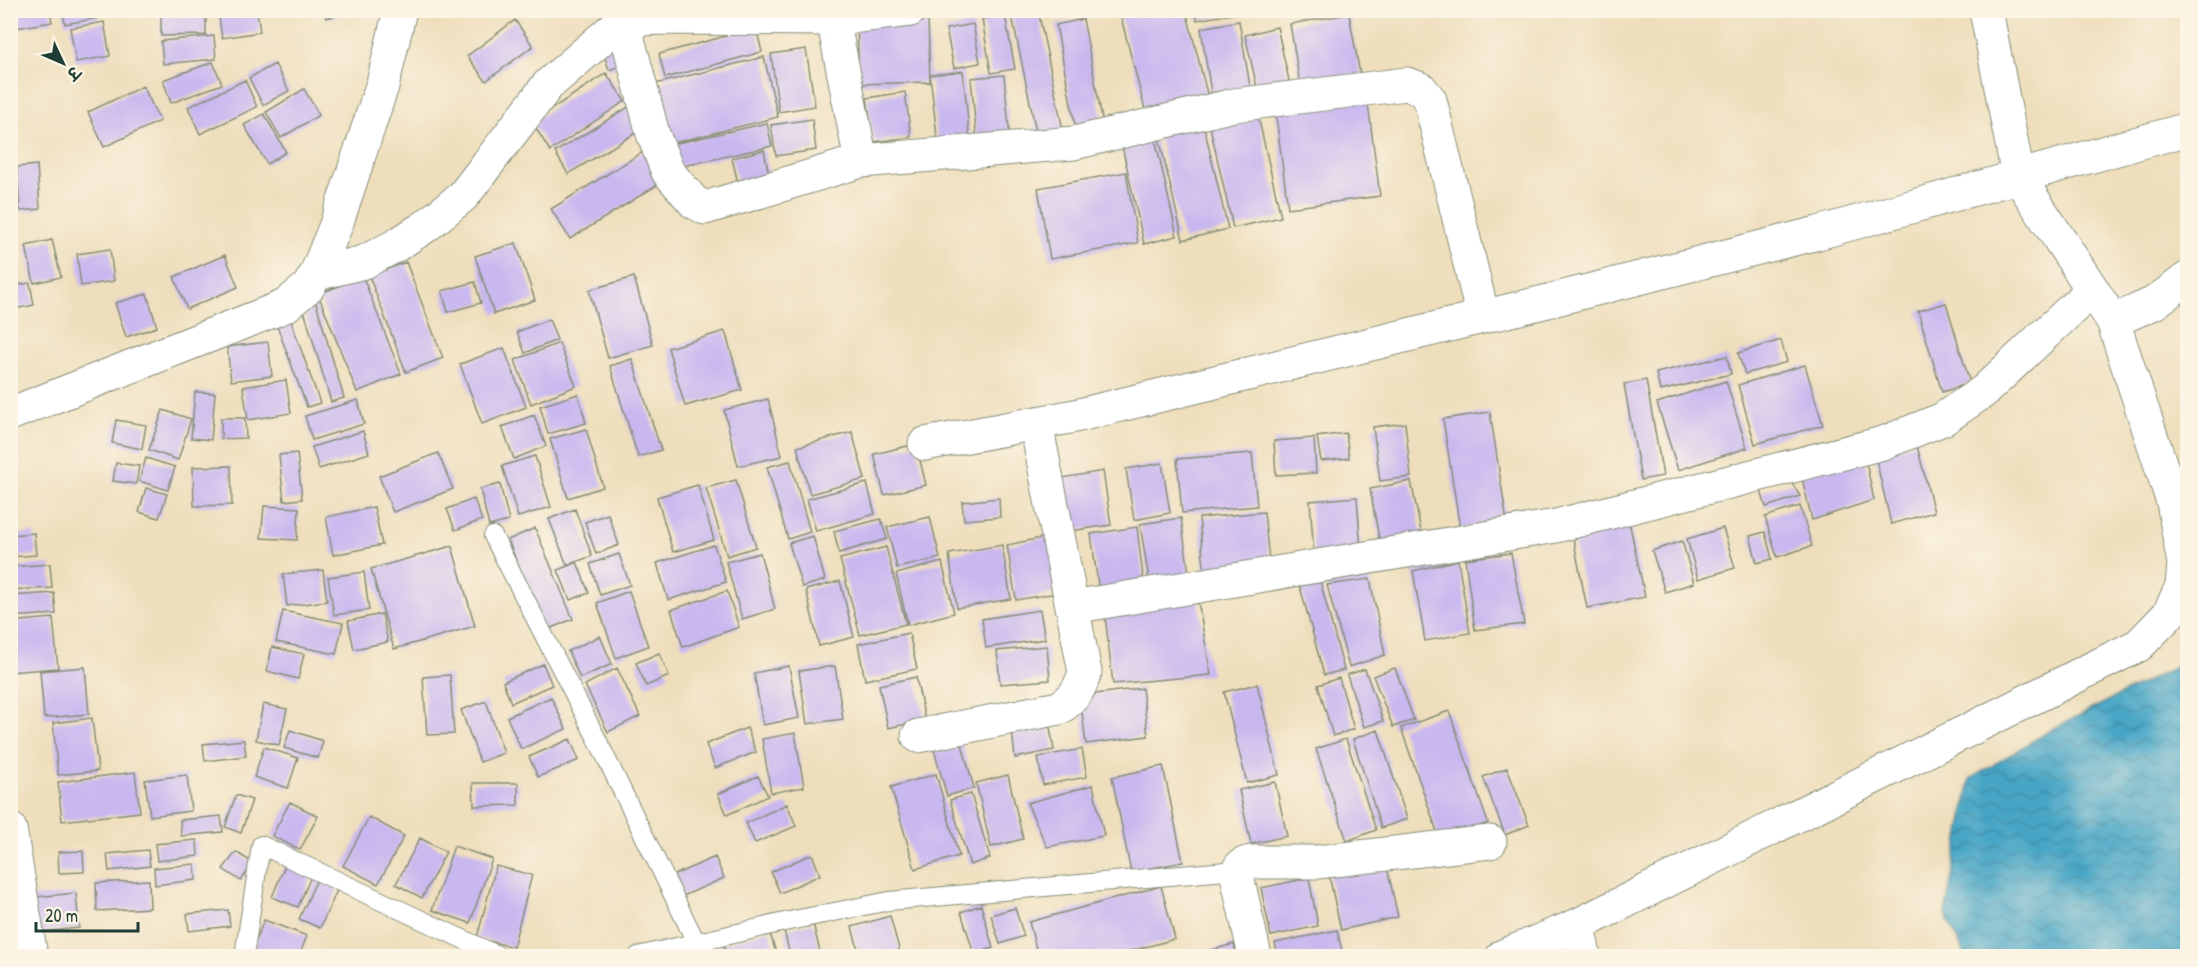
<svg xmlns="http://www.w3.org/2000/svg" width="2198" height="967" viewBox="0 0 2198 967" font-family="'Patrick Hand','Playpen Sans Deva',sans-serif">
<defs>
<pattern id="water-waves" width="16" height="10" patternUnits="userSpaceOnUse" patternTransform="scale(1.5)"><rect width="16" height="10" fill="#47a6c6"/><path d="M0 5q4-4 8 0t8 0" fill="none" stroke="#3b88a2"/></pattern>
</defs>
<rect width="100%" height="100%" fill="#fcf5e5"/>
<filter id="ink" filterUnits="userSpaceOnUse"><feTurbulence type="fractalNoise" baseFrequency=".0167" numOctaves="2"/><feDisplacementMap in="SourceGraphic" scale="12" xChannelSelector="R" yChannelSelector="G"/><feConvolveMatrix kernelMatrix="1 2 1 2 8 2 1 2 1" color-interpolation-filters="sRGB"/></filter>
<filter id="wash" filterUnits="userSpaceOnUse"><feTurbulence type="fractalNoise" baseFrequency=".008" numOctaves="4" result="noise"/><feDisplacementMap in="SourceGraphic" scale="24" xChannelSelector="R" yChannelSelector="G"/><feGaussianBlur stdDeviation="1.35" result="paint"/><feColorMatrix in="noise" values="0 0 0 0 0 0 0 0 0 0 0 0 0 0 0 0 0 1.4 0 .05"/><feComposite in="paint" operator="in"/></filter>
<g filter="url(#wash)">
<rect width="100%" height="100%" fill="#eedebc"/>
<path fill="url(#water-waves)" stroke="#33727d" stroke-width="1.5" d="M2176,667L2188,676L2187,956H1966L1945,914L1970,779L2054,728Z"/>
<g id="blocks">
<path fill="#c9b7ef" d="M10,10H50L52,22L10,29Z
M63,10H97L99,18L65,24Z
M206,10V35L161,36V12Z
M218,10H257L260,32L222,38Z
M325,10H354L355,11L326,18Z
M525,10H542V12L525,14Z
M1036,10H1038L1063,130L1037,136L1012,16Z
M1119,10H1186L1210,105L1148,121Z
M1196,10H1238L1239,13L1197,20Z
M1349,14L1360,74L1300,84L1290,24Z
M1005,15L1015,69L991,73L982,19Z
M928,19L930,82L859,84L857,21Z
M1083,19L1104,129L1077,135L1056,25Z
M515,20L533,46L486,81L467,56Z
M1239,21L1250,86L1211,93L1201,28Z
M104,22L110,56L76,62L70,28Z
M973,24L980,63L954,68L946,29Z
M1277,27L1290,85L1258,92L1245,35Z
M756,28L762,52L665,78L659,54Z
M214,36L216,59L163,64L161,41Z
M622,40L630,62L609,70L602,48Z
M806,49L815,106L779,112L771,54Z
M764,57L778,117L669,144L655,84Z
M213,62L222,84L171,103L163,80Z
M275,64L289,91L263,105L249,78Z
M963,71L970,142L938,145L930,75Z
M606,73L625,101L550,151L532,122Z
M1004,75L1010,139L977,142L971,78Z
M245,80L257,107L200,134L188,107Z
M143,86L160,121L104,147L88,112Z
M304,89L319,115L281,138L266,112Z
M905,92L911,137L873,142L867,98Z
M1367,96L1380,196L1288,208L1275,109Z
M630,106L644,128L568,174L555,152Z
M264,114L286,152L267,164L244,125Z
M1258,116L1281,217L1233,228L1210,127Z
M1202,118L1228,229L1183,240L1157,129Z
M812,119L816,150L776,156L771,125Z
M767,123L772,146L674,168L669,145Z
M1155,138L1177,236L1144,244L1122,146Z
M646,150L664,181L570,239L551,209Z
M764,150L771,185L740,192L732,158Z
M37,165L40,209L20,211L17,167Z
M1126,172L1138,243L1050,259L1038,188Z
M52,240L61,277L34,283L26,246Z
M516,243L535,300L494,314L475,256Z
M110,249L114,281L81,286L77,254Z
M225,255L238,287L187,309L174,277Z
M406,262L443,358L406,372L369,276Z
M363,277L401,374L357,392L318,294Z
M634,277L653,345L608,358L589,290Z
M475,282L481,303L448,312L442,291Z
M30,283L34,305L10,310V286Z
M147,294L157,327L126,337L115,303Z
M316,303L344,398L331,402L303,307Z
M1946,303L1970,383L1942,392L1918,311Z
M549,319L557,340L525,353L517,332Z
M291,321L320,403L307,407L277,326Z
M725,331L742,390L685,406L668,348Z
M1781,340L1787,362L1745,374L1738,353Z
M268,342L272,376L231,381L227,347Z
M559,343L576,386L531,404L515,360Z
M504,348L526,407L482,424L460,364Z
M1727,356L1731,374L1660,391L1656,373Z
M632,359L661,450L638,457L610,366Z
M1805,365L1823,425L1755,444L1738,385Z
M286,380L291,413L248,420L243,387Z
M1646,380L1663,476L1641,480L1624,384Z
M1726,381L1747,448L1678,470L1657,403Z
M195,392L215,393L211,440L191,438Z
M578,394L586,423L548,434L540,406Z
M768,399L782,456L738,466L724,410Z
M358,400L364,424L312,440L305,416Z
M163,410L191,419L178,460L149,450Z
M1490,412L1507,522L1460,529L1443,419Z
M534,415L546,446L514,459L502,427Z
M221,418H245L246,438L221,439Z
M116,420L146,425L142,449L112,443Z
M1405,423L1411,477L1380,481L1373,427Z
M586,429L603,487L568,498L550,439Z
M363,431L369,453L319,469L312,447Z
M852,432L865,479L810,494L797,447Z
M1346,433L1349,458L1321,461L1317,437Z
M1314,438L1316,473L1276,475L1274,441Z
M1916,442L1934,512L1891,524L1875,455Z
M916,444L926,485L884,495L874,454Z
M297,453L302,499L284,501L279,455Z
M438,453L453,489L393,512L379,476Z
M1252,453L1257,506L1182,513L1177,459Z
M535,456L551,507L518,517L502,466Z
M1865,457L1874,500L1812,520L1801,474Z
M146,458L175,467L168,490L139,481Z
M790,461L810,532L788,539L767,467Z
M116,463L139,466L136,484L113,481Z
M1162,463L1170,513L1134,520L1126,469Z
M231,466L232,505L194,506L193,467Z
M1103,471L1111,525L1070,531L1062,478Z
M736,480L756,547L727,556L706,488Z
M1411,481L1423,541L1381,549L1370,489Z
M867,483L875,514L816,531L807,499Z
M1792,483L1800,496L1766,507L1761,491Z
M500,484L509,521L489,526L480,489Z
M698,485L714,540L673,552L657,497Z
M146,488L167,494L159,518L139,512Z
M1357,497L1361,551L1314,555L1310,501Z
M999,498L1000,517L964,520L962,502Z
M474,499L482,520L455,530L447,509Z
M264,506L299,508L297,540L261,538Z
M1800,506L1812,546L1777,557L1765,517Z
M374,507L382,545L333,555L326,517Z
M575,509L592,556L567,565L549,519Z
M1264,512L1270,570L1205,577L1199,518Z
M608,514L619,545L596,554L585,522Z
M1628,516L1645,597L1587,608L1571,527Z
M930,517L940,558L897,568L887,527Z
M1181,518L1190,580L1150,586L1140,524Z
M881,519L887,539L839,553L834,531Z
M1137,527L1144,585L1099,592L1091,534Z
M535,528L573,619L544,631L508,540Z
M1723,528L1735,568L1698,579L1687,539Z
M1765,532L1772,559L1757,563L1750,536Z
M34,533L36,555L10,557V535Z
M813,536L825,580L802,587L789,543Z
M1052,536L1063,592L1016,600L1007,545Z
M1682,541L1694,583L1665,592L1652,551Z
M714,545L726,582L668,600L657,563Z
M1002,545L1011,599L957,608L949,554Z
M452,546L475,626L394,649L371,569Z
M886,547L906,624L860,635L840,559Z
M760,553L775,609L742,619L726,562Z
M1511,553L1524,624L1475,630L1465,559Z
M619,554L630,585L600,595L590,564Z
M1458,560L1470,633L1425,641L1413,571Z
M577,562L589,593L570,600L558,570Z
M942,562L954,613L908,625L896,574Z
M50,564L52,588L10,590V567Z
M323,570L327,601L287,606L283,574Z
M364,572L369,610L334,615L328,577Z
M1319,577L1344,670L1324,675L1299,583Z
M1370,579L1385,655L1349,667L1327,585Z
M840,581L854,637L819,646L806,590Z
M629,591L648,646L616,658L597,603Z
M727,591L739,627L683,647L671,610Z
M54,593L56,614L10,617V596Z
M1197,595L1211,675L1113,684L1104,607Z
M1040,610L1045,639L986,648L982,619Z
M283,611L343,623L336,654L276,642Z
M382,614L388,642L354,649L348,621Z
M53,618L58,668L10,672V622Z
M909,633L917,669L865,680L858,644Z
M600,636L612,664L580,678L568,651Z
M1047,646L1050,680L1000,684L997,651Z
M272,647L304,654L298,679L267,671Z
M659,653L669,676L646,686L636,663Z
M543,664L552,685L511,703L503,682Z
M789,666L799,718L763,725L754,673Z
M835,666L843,719L807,724L799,671Z
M85,667L89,714L44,718L40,671Z
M617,668L640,716L608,732L585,685Z
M1395,668L1414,720L1393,727L1373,676Z
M1365,669L1383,721L1364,727L1347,675Z
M450,675L454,734L427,735L423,677Z
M916,677L925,720L888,728L879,685Z
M1339,678L1354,729L1333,736L1318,685Z
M1257,684L1279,775L1247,783L1224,692Z
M1142,688L1148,736L1086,744L1080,696Z
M551,697L566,729L521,749L507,717Z
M486,701L504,753L480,762L461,710Z
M263,704L287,709L279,745L256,740Z
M1449,711L1488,823L1440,840L1401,728Z
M92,718L98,771L58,775L53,723Z
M1049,722L1054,750L1015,758L1012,731Z
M747,728L756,752L715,768L706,744Z
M290,730L323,741L318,758L284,748Z
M1378,730L1407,819L1381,828L1353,739Z
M795,733L804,787L771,793L762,739Z
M960,737L974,788L947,796L932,743Z
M570,739L579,760L538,777L529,757Z
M1346,739L1376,830L1347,841L1316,749Z
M244,740L246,756L205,761L203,744Z
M264,747L298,758L288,788L254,777Z
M1082,749L1087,777L1043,785L1038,757Z
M1163,766L1183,862L1131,872L1112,777Z
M1507,768L1529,825L1505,835L1483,777Z
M135,772L140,812L62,821L58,782Z
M936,774L959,856L915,869L891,787Z
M187,775L191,811L150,816L145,780Z
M1008,775L1023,839L991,847L976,783Z
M758,776L768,796L727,815L718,794Z
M1275,782L1287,836L1251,844L1239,790Z
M473,783H518V805L474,806Z
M1093,785L1104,836L1047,847L1027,803Z
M971,794L990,858L970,865L950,800Z
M236,795L252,800L241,833L225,827Z
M290,802L318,816L300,850L272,836Z
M787,804L796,826L755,843L746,823Z
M221,816L223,832L181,836L180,820Z
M369,817L404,836L378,884L343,866Z
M420,838L446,852L422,898L396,884Z
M197,840L198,856L157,861L155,844Z
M454,846L492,859L470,923L432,910Z
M148,850L150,866L109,871L107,854Z
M83,851L84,872L59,873L58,852Z
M236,852L253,863L241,881L223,869Z
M812,854L820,875L780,893L771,872Z
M715,857L724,878L683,896L674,875Z
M1385,858L1398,917L1341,930L1328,871Z
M286,863L312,874L298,907L272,897Z
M195,864L196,880L155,885L154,868Z
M496,866L532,875L513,947L477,938Z
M318,877L339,886L320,928L299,919Z
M1309,878L1318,926L1271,936L1261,888Z
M149,880L150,908L97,911L96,883Z
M1161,886L1175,939L1112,956H1038L1029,922Z
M76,893L79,928L30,933L26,898Z
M981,905L993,948L974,954L961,912Z
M1015,908L1024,936L1000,944L991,915Z
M228,910L230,926L189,931L187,914Z
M890,916L901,956H860L852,927Z
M264,920L307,936L299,956H250Z
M813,923L821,956H790L784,930Z
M769,930L777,956H727L723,944Z
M1337,930L1343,956H1278L1275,943Z
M1234,944L1237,956H1189Z"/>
</g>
</g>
<g filter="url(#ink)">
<use href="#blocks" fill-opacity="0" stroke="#868e78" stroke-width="1.5"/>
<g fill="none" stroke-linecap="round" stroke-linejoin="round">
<defs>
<path id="lane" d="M493,536L595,735L696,942
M244,956L261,845L499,956
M638,956L789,921L889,901L1237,870"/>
<path id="street" d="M833,19L861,161L1074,143L1234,105L1407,84L1421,89L1430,100L1483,317
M623,20L653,134L668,172L694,202L705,208L861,161
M316,274L364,262L395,246L426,226L463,196L548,85L623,20L661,18L833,19L910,10
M2113,321L2154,303L2188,278
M10,414L285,306L308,287L316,274L336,225L383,83L400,10
M925,444L1075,416L1544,302L1818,233L2188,129
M1073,607L1556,526L1883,443L1943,419L1984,391L2092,290
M918,736L1059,708C1074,699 1080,689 1085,672L1036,424
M10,829L31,956
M1578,925L2139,645L2169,614L2182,586L2184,564L2173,502L2113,321L2018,176L1986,10
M1255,956L1237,876C1238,865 1242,864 1252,862H1317L1490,842
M1503,956L1578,925L1584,956"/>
</defs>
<use href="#lane" stroke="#868e78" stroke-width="20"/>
<use href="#street" stroke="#868e78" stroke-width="35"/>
<use href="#lane" stroke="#fff" stroke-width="18"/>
<use href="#street" stroke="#fff" stroke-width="33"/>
</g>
</g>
<rect width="2198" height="967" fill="none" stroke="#fcf5e5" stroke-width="36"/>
<g transform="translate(63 63) rotate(134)" stroke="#fcf5e5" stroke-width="4.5" paint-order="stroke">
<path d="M0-4.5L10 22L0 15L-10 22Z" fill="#1f3d34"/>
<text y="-9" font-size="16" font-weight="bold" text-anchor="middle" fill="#1f3d34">उ</text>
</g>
<path d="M36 922v9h102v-9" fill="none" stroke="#1f3d34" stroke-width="3"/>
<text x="45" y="922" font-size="18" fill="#1f3d34" stroke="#fcf5e5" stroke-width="4.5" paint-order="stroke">20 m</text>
</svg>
